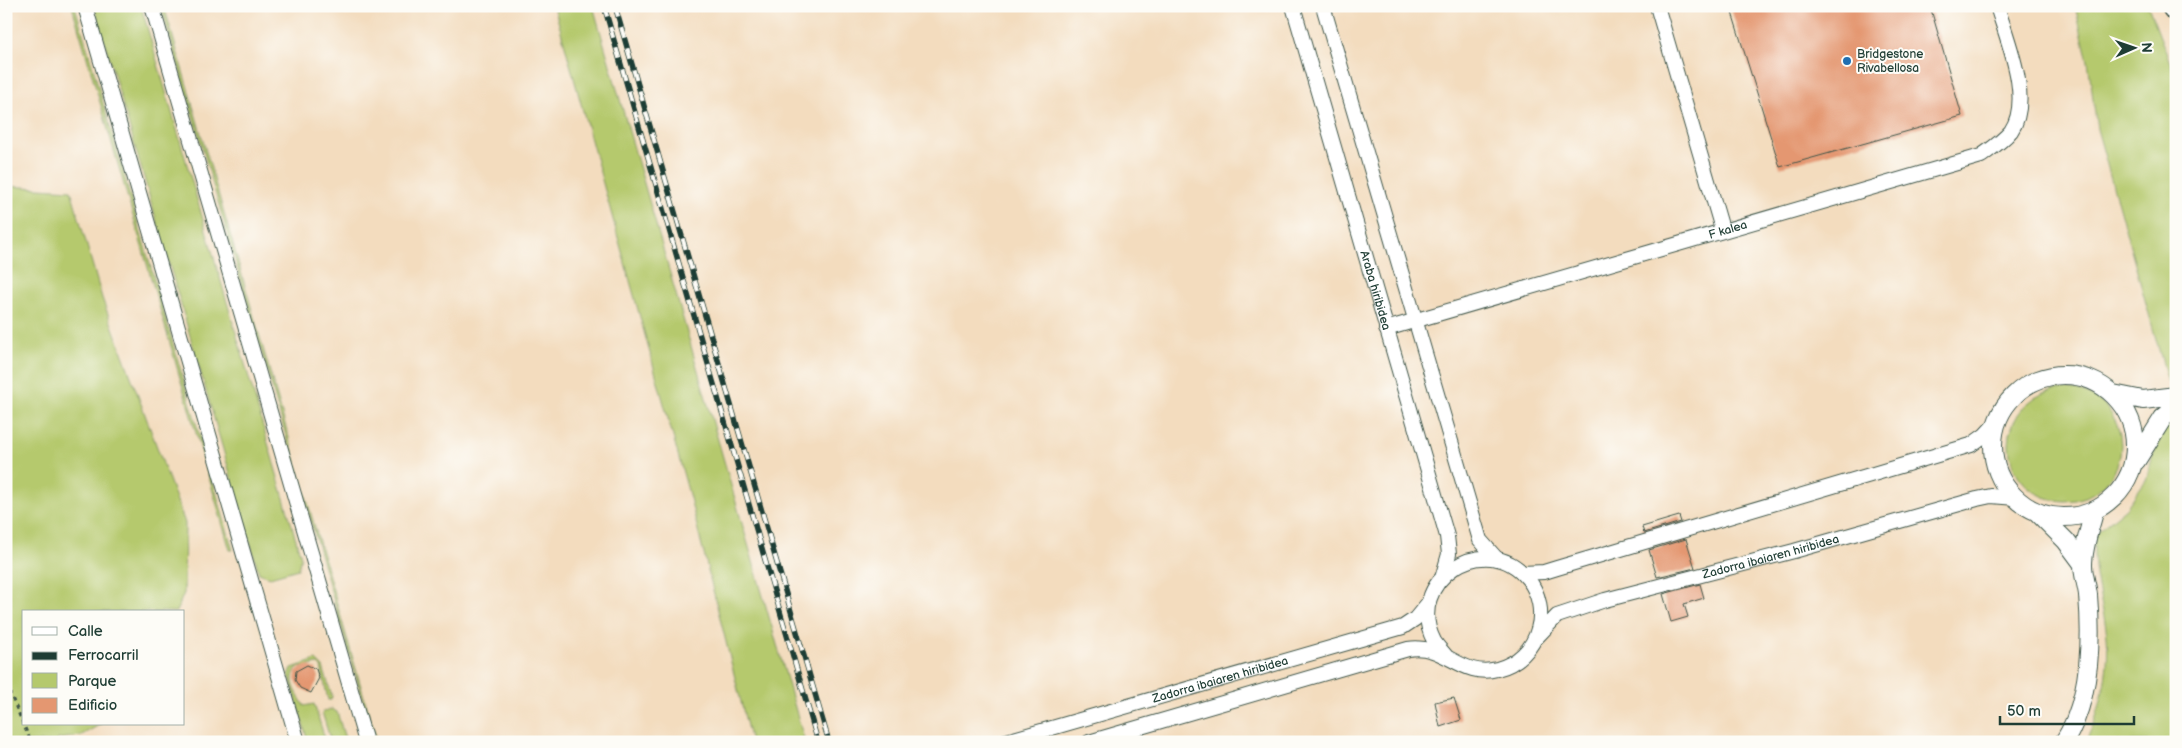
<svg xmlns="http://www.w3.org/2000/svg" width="2182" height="748" viewBox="0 0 2182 748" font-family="'Balsamiq Sans',sans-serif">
<rect width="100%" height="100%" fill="#fdfcf7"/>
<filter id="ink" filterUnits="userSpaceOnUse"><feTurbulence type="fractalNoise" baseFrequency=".02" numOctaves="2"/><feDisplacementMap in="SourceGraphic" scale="10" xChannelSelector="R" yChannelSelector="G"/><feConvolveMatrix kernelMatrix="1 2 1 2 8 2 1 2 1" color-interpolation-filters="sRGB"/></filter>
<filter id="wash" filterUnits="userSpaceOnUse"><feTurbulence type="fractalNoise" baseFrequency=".0096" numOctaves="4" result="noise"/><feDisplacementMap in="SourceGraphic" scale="20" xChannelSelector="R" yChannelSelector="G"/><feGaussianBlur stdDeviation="1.12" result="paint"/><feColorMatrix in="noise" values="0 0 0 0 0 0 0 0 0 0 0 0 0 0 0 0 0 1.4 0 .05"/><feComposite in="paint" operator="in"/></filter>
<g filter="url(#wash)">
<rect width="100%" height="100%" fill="#f3dcbe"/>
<path fill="#b5c96d" stroke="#6a8350" d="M72,6H75L233,550H230Z
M94,6H141L301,557L298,569L270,577L259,573Z
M161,6H164L377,742H375Z
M554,6H593L805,742H751L690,498Z
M2075,6H2148L2176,78V387L2170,389L2097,129L2088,61Z
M6,186L71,190L102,298L185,523L184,593L176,612H24V724H101L80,736L58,739L57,742H6Z
M2009 445a56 56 0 1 1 112 0a56 56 0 1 1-112 0Z
M2176,419V742H2085C2101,714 2110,668 2107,636C2103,601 2090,568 2095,533L2126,508L2146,480L2153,455L2165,429Z
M316,660L323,667L332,696L331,700H328L321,667L318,664L297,668C287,681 298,694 304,706L314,704L326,742H308L289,675L292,668Z
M332,709L337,712L346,742H331L322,712Z"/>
<g id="blocks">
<path fill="#e49771" d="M1730,6H1930L1962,116L1780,167Z
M1679,516L1681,522L1644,533L1642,527Z
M1686,539L1695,568L1657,577L1649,550Z
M1700,584L1704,598L1684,604L1688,617L1671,622L1663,594Z
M307,665L316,669L319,678L311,693L300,688L295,680L296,671Z
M1454,698L1461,720L1440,727L1435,702Z"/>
</g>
</g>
<g filter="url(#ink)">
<use href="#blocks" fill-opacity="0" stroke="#3f5549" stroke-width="1"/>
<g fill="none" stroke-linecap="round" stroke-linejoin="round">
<defs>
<g id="minor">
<path d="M85,6L298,742"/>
<path d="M152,6L366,742"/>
<path id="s1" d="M1293,6L1447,536L1449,554L1443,575"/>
<path d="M1323,6L1480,540L1497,559"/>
<path d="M1657,6L1722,229"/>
<path id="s2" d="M1386,329L1981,156C1991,149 2003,141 2011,131C2033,99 2007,40 1997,6"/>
<path d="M1523,573L1544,572L1557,568L1971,445L1985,435L1997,422"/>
<path id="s3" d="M1537,637L1557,616L1605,600L1794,551L1977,499L1991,496L2016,498"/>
<path id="s4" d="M1003,742L1403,627L1415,619L1429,602"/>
<path d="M1089,742L1408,649C1446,643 1461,679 1497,669C1517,664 1533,649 1538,629C1543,612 1539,593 1528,579C1486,526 1403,582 1434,641C1437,646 1442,651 1446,656"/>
</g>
<path id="tertiary" d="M1993 446a71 71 0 1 1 142 0a71 71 0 1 1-142 0Z
M2113,394L2143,400L2176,396
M2136,461L2163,418L2176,407
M2037,512L2066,541L2083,564
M2064,742C2090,701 2092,642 2088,595C2087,585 2083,575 2083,565C2083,547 2090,528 2094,512"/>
<path id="motorway" d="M2176,6V7"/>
</defs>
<use href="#minor" stroke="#3f5549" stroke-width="16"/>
<use href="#tertiary" stroke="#3f5549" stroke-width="20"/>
<use href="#motorway" stroke="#3f5549" stroke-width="29"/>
<path stroke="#3f5549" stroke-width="3" stroke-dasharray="4 4" stroke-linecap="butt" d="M6,684L31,742"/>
<use href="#minor" stroke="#fff" stroke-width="14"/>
<use href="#tertiary" stroke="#fff" stroke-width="18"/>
<use href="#motorway" stroke="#fff" stroke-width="26"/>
<defs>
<path id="rail" d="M604,6L818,742
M615,6L829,742"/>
</defs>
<use href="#rail" stroke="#1f3d34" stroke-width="5.5"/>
<use href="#rail" stroke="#fdfcf7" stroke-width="4" stroke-dasharray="11" stroke-linecap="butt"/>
</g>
</g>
<circle fill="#1f6fb2" stroke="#fdfcf7" stroke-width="2" cx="1847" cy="61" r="5"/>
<g text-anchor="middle" stroke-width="4" stroke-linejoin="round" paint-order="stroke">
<g font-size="12" fill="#1f3d34" stroke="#fdfcf7" text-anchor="start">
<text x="1857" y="58">Bridgestone<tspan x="1857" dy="14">Rivabellosa</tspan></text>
</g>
<g font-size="12" fill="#1f3d34" stroke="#fdfcf7">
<text dy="4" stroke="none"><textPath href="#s2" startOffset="356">F kalea</textPath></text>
<text dy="4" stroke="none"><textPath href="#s1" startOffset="296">Araba hiribidea</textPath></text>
<text dy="4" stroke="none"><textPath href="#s3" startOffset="251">Zadorra ibaiaren hiribidea</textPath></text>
<text dy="4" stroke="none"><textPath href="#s4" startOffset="226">Zadorra ibaiaren hiribidea</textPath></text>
</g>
</g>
<rect width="2182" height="748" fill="none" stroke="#fdfcf7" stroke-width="25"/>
<rect x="22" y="610" width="162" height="115" fill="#fdfcf7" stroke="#a4b0a9"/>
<rect x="32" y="627" width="25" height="8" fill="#ffffff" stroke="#a4b0a9"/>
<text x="68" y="636" font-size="15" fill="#1f3d34">Calle</text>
<rect x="32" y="652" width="25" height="8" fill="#1f3d34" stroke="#a4b0a9"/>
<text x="68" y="660" font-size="15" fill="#1f3d34">Ferrocarril</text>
<rect x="32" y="673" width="25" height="15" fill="#b5c96d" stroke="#a4b0a9"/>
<text x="68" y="686" font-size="15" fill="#1f3d34">Parque</text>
<rect x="32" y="698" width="25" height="15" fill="#e49771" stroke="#a4b0a9"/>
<text x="68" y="710" font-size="15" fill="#1f3d34">Edificio</text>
<g transform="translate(2134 48) rotate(88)" stroke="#fdfcf7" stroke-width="4" paint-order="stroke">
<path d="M0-4L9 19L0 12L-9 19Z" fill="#1f3d34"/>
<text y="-8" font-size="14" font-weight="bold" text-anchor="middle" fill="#1f3d34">N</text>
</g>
<path d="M2000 716v8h134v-8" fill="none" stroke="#1f3d34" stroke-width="2.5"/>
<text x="2007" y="716" font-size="15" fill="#1f3d34" stroke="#fdfcf7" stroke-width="4" paint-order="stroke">50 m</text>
</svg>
